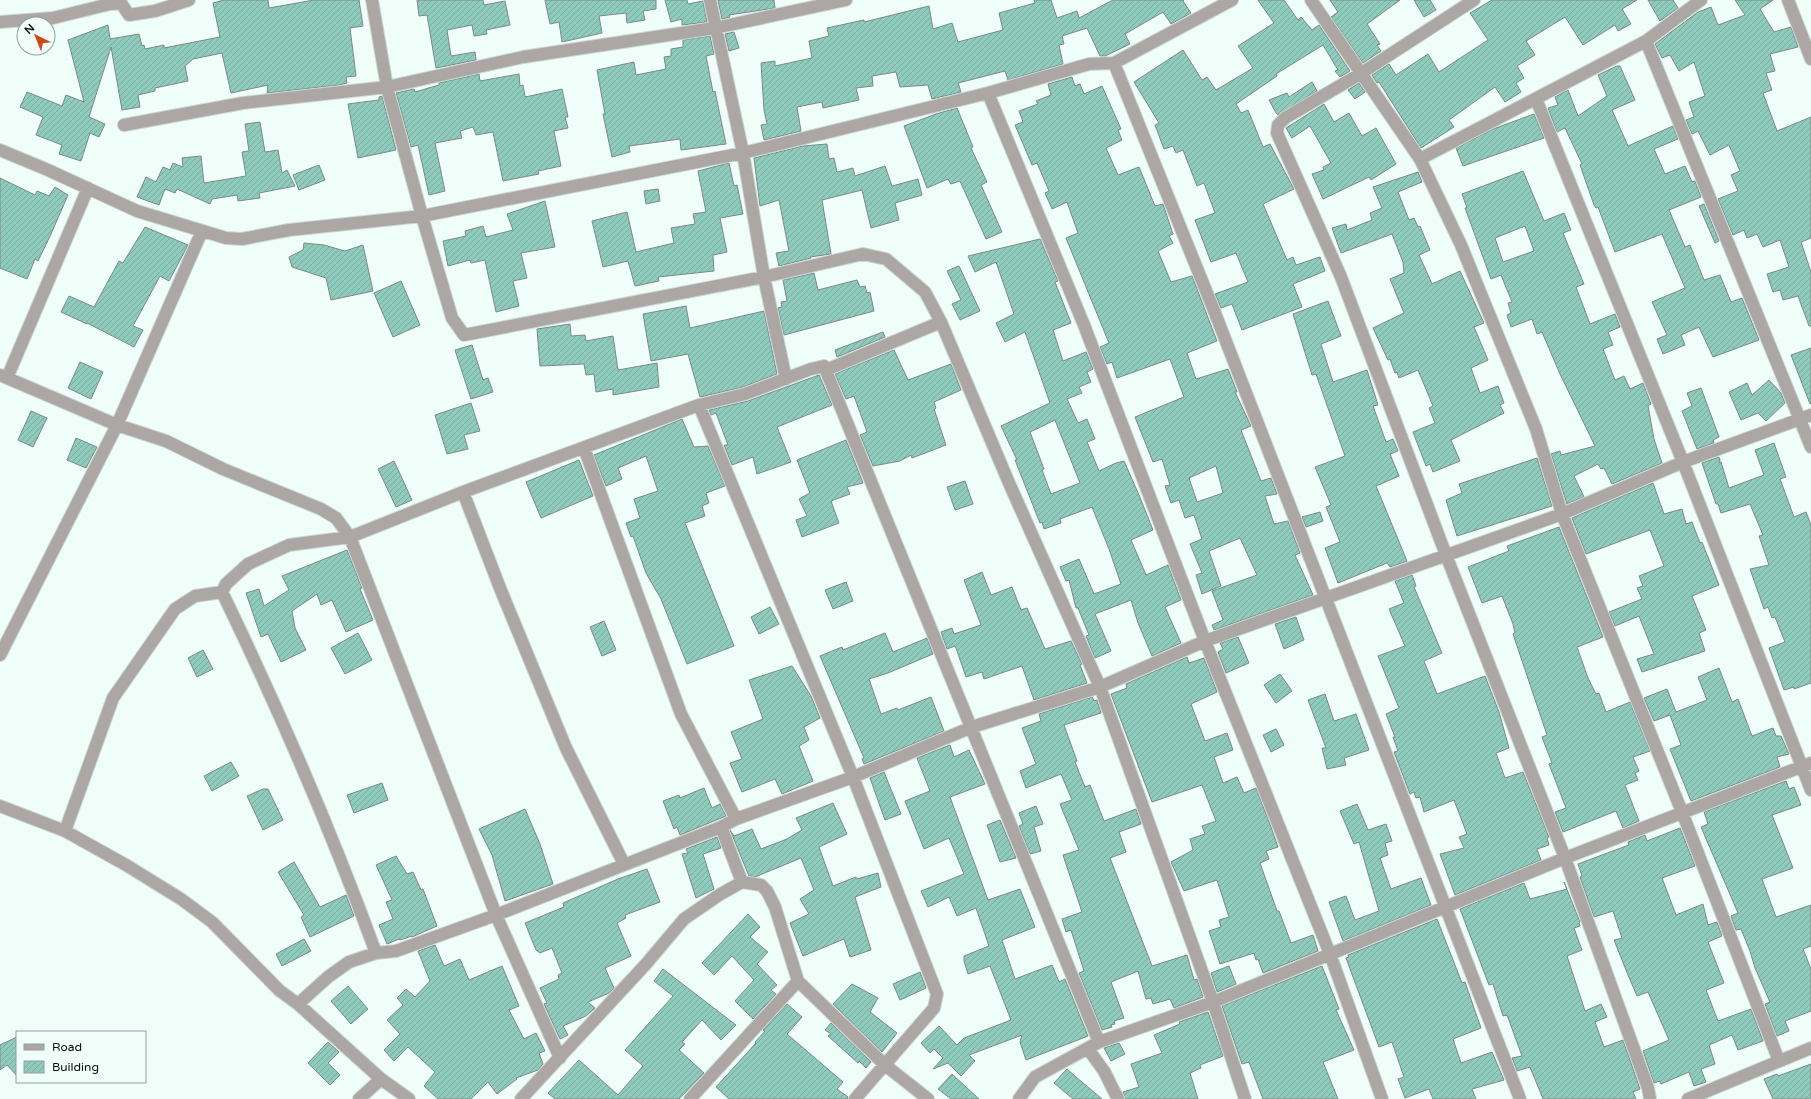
<svg xmlns="http://www.w3.org/2000/svg" width="1811" height="1099" viewBox="0 0 1811 1099" font-family="'Varela Round',sans-serif">
<defs>
<pattern id="building-hatch" width="6" height="6" patternUnits="userSpaceOnUse"><rect width="6" height="6" fill="#8ecbbd"/><path d="M-1 1l2-2M0 6l6-6M5 7l2-2" fill="none" stroke="#79ada1"/></pattern>
</defs>
<rect width="100%" height="100%" fill="#f0fefa"/>
<path fill="url(#building-hatch)" stroke="#7c8986" fill-rule="evenodd" d="M224,0H268L269,8L314,0H359L363,26L350,28L356,76L346,77L347,83L339,85L267,93L268,85L231,93L222,53L193,59L185,66L188,81L155,88V91L138,95L140,107L122,110L111,47L89,117L105,124L99,137L90,133L81,161L59,154L62,145L36,135L43,117L20,107L27,92L62,106L66,95L84,102L68,40L108,25L110,39L139,34L142,46L144,45L145,49L164,45V48L220,37L213,3Z
M417,0H483L484,5L505,1L510,25L486,30L487,34L474,36L472,25L447,30L451,56L475,52L476,60L436,68L427,15L419,16Z
M545,0H656V9L643,11L645,20L627,23L626,13L599,16L602,33L562,42L559,22L550,24Z
M665,0H687L688,4L703,1L707,22L682,25V19L671,22Z
M718,0H774L775,8L729,15L730,17L722,19Z
M1034,0H1051L1057,18L1077,11L1079,18L1113,0H1184L1183,1L1191,13L1171,24L1163,12L1125,34L1130,44L1105,56H1100L1087,28L1062,36L1064,44L1059,45L1063,64L1008,80L1005,71L958,83L961,92L932,99L928,85L900,87L896,72L872,76L873,86L856,88L859,100L823,108L822,102L797,107L801,131L764,140L761,125L767,124L764,110L761,63L775,61V66L812,58L809,41L829,36L827,28L864,20V22L929,6L933,29L952,23L958,42L1003,30L999,13L1035,3Z
M1258,0H1284L1298,20L1301,17L1312,30L1319,25L1350,71L1340,77L1335,71L1338,70L1323,45L1276,74L1277,76L1236,104L1241,113L1248,110L1263,147L1270,144L1294,189L1263,204L1287,260L1293,257L1296,265L1320,257L1325,271L1293,284L1302,307L1242,330L1232,304L1221,308L1215,294L1248,282L1236,253L1211,262L1195,220L1215,213L1204,183L1197,186L1183,150L1176,153L1173,146L1164,149L1155,125L1159,123L1134,82L1183,50L1202,80L1207,77L1216,90L1253,68L1238,46L1274,23Z
M1330,0H1400L1367,24L1380,44L1377,45L1381,51L1363,63L1331,17L1338,12Z
M1414,0H1430L1436,10L1424,17Z
M1492,0H1637L1622,9L1631,24L1618,31L1615,25L1583,45L1565,17L1526,41L1535,55L1517,66L1524,78L1516,83L1521,92L1505,102L1495,87L1449,120L1454,127L1421,148L1379,82L1377,83L1372,75L1389,64L1396,75L1428,54L1439,72L1488,40L1470,13Z
M1648,0H1673L1678,8L1660,21Z
M1735,0H1773L1760,9L1774,32L1791,27L1798,47L1770,54L1775,71L1766,73L1772,90L1763,93L1777,131L1811,117V238L1801,242L1811,272V326H1809L1798,296L1783,300L1780,290L1773,292L1767,274L1789,267L1780,240L1763,247L1757,234L1747,238L1744,230L1733,235L1718,199L1738,191L1731,175L1740,171L1729,145L1710,155L1698,131L1692,134L1686,120L1694,117L1689,102L1705,96L1694,62L1679,71L1670,55L1662,58L1655,44L1698,12L1711,7L1718,25L1745,15Z
M734,32L739,48L729,51L725,34Z
M710,36L714,54L706,56L713,92L715,91L726,144L681,150L680,139L629,146L630,152L612,157L603,114H605L597,70L634,62L636,75L666,69L664,57L671,56V49L683,47V40Z
M1617,66H1620L1635,100L1612,110L1628,146L1673,126L1678,139L1654,149L1665,174L1685,166L1692,182L1695,181L1701,197L1669,210L1685,247L1690,245L1704,280L1720,275L1731,302L1742,298L1759,340L1713,357L1699,327L1681,335L1685,345L1663,354L1657,339L1667,335L1652,302L1685,288L1662,234L1615,252L1598,207L1596,208L1594,205L1580,165L1582,164L1565,128L1557,132L1548,108L1558,105L1555,97L1568,90L1578,116L1607,96L1598,75Z
M479,74L480,81L519,74L520,86L523,85L525,97L562,89L568,117H565L568,128L554,131L561,166L538,171L539,174L503,181L493,132L476,135L473,127L460,131L462,138L435,143L445,191L429,195L418,145L411,147L396,93L414,89L415,92L439,85V83Z
M1072,77L1075,86L1080,84L1084,94L1102,86L1121,129L1118,130L1122,140L1106,148L1118,175L1139,167L1155,206L1163,204L1173,234L1169,236L1173,243L1158,251L1171,282L1192,276L1217,341L1187,353L1196,379L1228,369L1237,392H1235L1251,426L1241,430L1261,481L1271,478L1277,494L1265,496L1274,524L1288,521L1300,553L1295,555L1313,595L1214,630L1212,625L1223,620L1212,591L1257,575L1240,538L1209,551L1221,586L1202,594L1196,575L1202,573L1190,544L1202,539L1194,515L1185,518L1179,500L1171,503L1165,486L1170,485L1162,459L1153,462L1135,417L1184,397L1170,359L1117,378L1112,362L1107,364L1100,347L1109,343L1066,238L1078,233L1067,202L1052,209L1045,193L1049,191L1037,163L1032,165L1015,125L1023,122L1019,111L1038,104L1036,101L1051,95L1048,84ZM1216,466L1223,493L1197,502L1189,478Z
M1312,82L1317,91L1278,115L1276,113L1269,100L1287,93L1289,97Z
M1359,83L1365,92L1355,99L1348,90Z
M382,96L396,150L358,158L348,104L379,100V97Z
M1324,104L1334,122L1349,113L1362,136L1376,128L1396,164L1371,180L1369,177L1323,199L1312,174L1324,170L1323,167L1331,163L1310,126L1292,138L1286,128Z
M957,108L973,147L971,148L987,182L981,185L1002,232L986,239L960,181L951,184L948,179L927,188L904,126L936,114Z
M1534,114L1544,138L1463,166L1456,148L1493,129Z
M260,122L265,152L278,150L282,173L287,170L295,186L259,193L260,198L238,201L237,195L212,199L210,204L177,189L175,193L165,189L159,205L137,197L146,177L156,182L163,167L170,170L173,163L183,167L182,158L201,156L204,183L246,176L242,152L249,151L245,124Z
M827,144L829,159L834,158L837,172L853,168L855,176L885,166L892,186L918,179L922,195L895,203L899,220L871,228L862,190L822,200L831,254L810,257L811,258L779,266L776,253L789,251L779,200L760,206L754,158L803,146Z
M729,163L734,186L737,185L743,214L720,218L727,252L713,255L714,271L658,277L659,281L635,286L628,261L603,267L592,221L627,212L636,252L674,243L671,228L695,224L693,214L706,212L698,171Z
M319,165L325,180L299,190L293,175Z
M1523,171L1544,221L1564,213L1571,230L1563,233L1584,284L1576,287L1590,324L1615,314L1620,327L1608,332L1613,345L1603,349L1615,380L1624,376L1630,389L1643,383L1651,404L1648,406L1654,439L1662,463L1612,484L1604,468L1601,469L1598,464L1574,476L1584,497L1567,504L1551,454L1560,451L1561,455L1595,446L1560,374L1542,332L1537,334L1532,319L1511,327L1507,315L1511,313L1508,303L1512,302L1501,275L1491,279L1465,208H1467L1462,194ZM1525,226L1534,251L1503,262L1495,238Z
M1418,172L1422,182L1398,192L1409,220L1414,218L1418,227L1420,226L1430,250L1419,255L1432,284L1460,271L1484,323L1474,327L1488,360L1471,368L1480,393L1498,386L1504,403L1500,405L1504,413L1451,440L1460,461L1433,472L1430,464L1426,466L1413,432L1435,423L1429,408L1433,406L1418,370L1399,378L1397,372L1395,373L1390,359L1388,360L1373,328L1404,313L1390,279L1404,273L1403,262L1392,234L1341,253L1332,228L1346,224L1347,230L1372,220L1370,213L1382,208L1373,187Z
M0,178L35,195L37,191L49,196L55,187L68,195L51,234L38,261L35,259L27,279L0,268Z
M658,189L660,201L646,204L644,191Z
M545,201L555,247L521,253L527,278L513,281L519,306L496,312L485,260L471,263L470,260L448,266L443,241L466,236L465,231L483,226L486,237L513,230L507,214Z
M1704,204L1719,241L1715,243L1699,206Z
M145,227L188,245L169,281L160,276L133,326L143,330L134,347L87,323V324L61,312L69,296L94,307L119,261L123,263Z
M1040,239L1058,281L1055,282L1071,323L1053,330L1063,361L1086,352L1093,369L1087,372L1091,382L1079,387L1082,393L1067,399L1078,423L1087,419L1095,439L1087,442L1099,471L1116,463L1124,461L1139,495L1153,530L1131,540L1146,575L1168,565L1181,600L1165,607L1181,643L1152,656L1138,623L1131,600L1095,614L1111,651L1095,658L1086,636L1089,635L1078,608H1076L1069,580L1066,581L1060,567L1079,559L1094,594L1121,584L1109,549L1092,507L1060,519L1061,523L1044,529L1042,522L1040,523L1015,460H1017L1001,426L1050,403L1025,332L1005,342L996,323L1014,314L996,262L975,272L968,256ZM1055,420L1080,483L1051,494L1042,470L1044,469L1030,432Z
M304,243L324,245L345,251L363,245L373,291L331,300L326,278L292,267L289,257L303,250Z
M959,266L980,311L960,320L952,304L961,300L947,271Z
M814,273L818,290L857,280L860,287L865,286L867,293L870,292L874,311L784,335L778,308L782,307L781,302L787,301L783,280Z
M401,281L420,325L393,337L374,293Z
M1328,301L1341,336L1321,344L1333,382L1367,370L1378,405L1373,406L1386,442L1393,439L1398,451L1390,454L1399,476L1376,486L1407,561L1390,567L1387,563L1338,583L1325,548L1340,542L1326,507L1331,505L1315,467L1345,456L1316,374L1312,375L1293,314Z
M686,306L690,328L764,311L777,374L743,387L700,397L688,354L651,361L643,314Z
M570,324L571,336L585,335L586,341L613,336L618,370L657,363L659,387L613,395V389L596,392L594,374L586,375L584,364L540,366L537,329Z
M883,332L885,337L837,357L835,350Z
M472,345L483,380L488,378L493,392L471,399L455,350Z
M1811,348V403L1810,404L1791,355Z
M894,350L908,380L951,364L961,390L934,402L936,408L934,409L946,445L912,458L911,455L900,461L873,466L860,435L867,432L854,396L846,399L835,374Z
M80,362L103,372L91,399L68,388Z
M819,375L832,405L777,427L791,462L757,474L753,457L732,465L724,445H728L716,413L711,415L709,410L748,401Z
M1769,380L1781,393L1785,403L1766,421L1758,413L1741,420L1729,392L1747,383L1752,395Z
M1701,388L1719,437L1713,440L1714,443L1697,449L1682,411L1692,406L1687,393Z
M471,403L480,431L464,435L468,449L447,454L435,415Z
M31,411L47,418L33,447L18,440Z
M682,419L694,447L708,446L725,486L706,493L709,503L702,506L705,516L685,523L734,646L687,664L661,599L646,573L633,536L631,537L626,523L640,518L634,499L658,491L646,456L618,468L622,479L606,486L594,455Z
M76,438L97,447L86,468L67,460Z
M846,440L863,483L847,487L850,494L831,501L839,523L802,537L796,520L807,516L799,499L810,493L797,460Z
M1774,443L1786,477L1780,479L1794,517L1806,512L1811,525V683L1794,689V687L1784,690L1769,648L1785,642L1775,617L1772,618L1768,607L1764,609L1750,569L1769,565L1759,536L1763,535L1750,504L1721,513L1718,504H1716L1702,463L1719,457L1720,461L1719,463L1721,462L1729,488L1764,475L1755,450Z
M1537,458L1552,506L1457,536L1446,500L1462,493L1459,484Z
M579,460L593,496L541,518L526,482Z
M394,461L412,500L396,507L378,469Z
M965,481L973,504L955,510L947,487Z
M1653,483L1664,514L1682,509L1686,524L1692,522L1700,543L1702,542L1719,585L1692,596L1706,630L1699,633L1705,651L1642,672L1637,659L1654,654L1639,616L1615,626L1609,612L1642,599L1637,588L1643,586L1639,576L1664,566L1650,530L1586,554L1572,518Z
M1320,512L1323,521L1306,527L1302,517Z
M1559,527L1603,637L1577,647L1588,678L1596,694L1599,693L1606,712L1630,702L1650,751L1633,757L1639,771L1635,773L1638,780L1625,785L1639,821L1623,828L1616,811L1563,832L1555,812L1566,808L1549,764L1552,763L1542,737L1547,735L1513,634L1515,633L1513,624L1502,596L1482,603L1468,567L1509,551L1507,546Z
M347,550L362,588L360,589L373,620L346,632L332,600L321,605L317,594L292,611L295,628L306,650L281,662L268,634L261,637L246,593L259,589L264,606L289,590L282,576Z
M982,572L991,595L1012,587L1021,610L1027,608L1045,649L1071,641L1082,664L1080,665L1087,683L1034,700L1022,666L984,679L982,672L966,677L956,648L955,646L947,649L941,632L952,628L954,634L981,625L964,580Z
M1412,575L1416,586L1414,587L1442,653L1424,661L1437,694L1485,676L1499,712L1509,748L1496,753L1505,778L1523,772L1549,837L1547,838L1549,845L1537,849L1541,860L1455,895L1440,854L1464,848L1459,837L1467,834L1454,800L1424,812L1420,797L1416,798L1414,792L1410,794L1394,752L1398,751L1393,737H1395L1386,714L1399,708L1378,656L1405,646L1389,609L1404,603L1395,581Z
M846,582L853,601L833,609L825,590Z
M770,607L779,624L759,634L751,617Z
M1296,617L1304,640L1284,649L1275,624Z
M604,621L616,650L602,656L590,627Z
M358,633L372,660L345,674L331,648Z
M885,633L893,652L927,638L933,654L888,673L869,679L881,714L897,708L898,710L931,697L944,731L864,764L862,759L864,758L820,656L842,647L843,650Z
M1238,637L1249,663L1226,673L1218,652L1223,649L1220,643Z
M203,650L213,669L197,677L188,658Z
M1187,657L1189,663L1204,658L1217,692L1191,704L1205,741L1227,733L1233,750L1214,757L1223,783L1237,777L1244,793L1256,788L1271,827L1278,847L1266,851L1269,859L1260,863L1277,911H1279L1291,943L1313,935L1318,951L1263,973L1258,959L1256,960L1254,953L1220,964L1209,931L1221,927L1219,920L1229,917L1217,880L1184,891L1171,862L1193,850L1190,839L1205,834L1202,826L1216,821L1202,785L1152,802L1111,694L1127,688L1126,684Z
M792,666L811,696L820,718L804,727L809,740L799,746L813,781L782,794L775,779L742,792L730,763L742,759L731,732L763,719L749,680Z
M1719,668L1732,702L1738,699L1752,736L1773,728L1776,736H1781L1789,754L1777,757L1780,767L1691,801L1670,749L1681,745L1670,715L1654,721L1644,698L1667,689L1676,712L1707,700L1698,677Z
M1280,674L1292,691L1276,703L1264,685Z
M1325,694L1334,721L1356,714L1369,750L1344,758L1346,765L1327,769L1322,748H1326L1308,700Z
M1092,697L1094,701L1097,700L1101,713L1064,725L1077,761L1075,762L1085,787L1090,785L1104,821L1136,809L1141,824L1119,832L1126,852L1110,858L1152,966L1187,955L1194,980L1197,979L1203,997L1174,1008L1170,999L1153,1004L1151,998L1146,999L1138,971L1111,982L1124,1018L1114,1021L1115,1024L1111,1025L1112,1027L1102,1030L1079,973L1084,971L1071,930L1066,932L1062,919L1082,912L1063,855L1079,850L1060,804L1072,800L1061,774L1026,788L1020,771L1036,764L1022,728L1041,721L1039,714Z
M1276,729L1284,745L1271,752L1263,735Z
M950,745L954,757L969,750L985,784L950,797L988,900L1020,889L1035,927L1002,940L1015,979L1052,965L1059,982L1065,979L1088,1036L1026,1060L1020,1042L1022,1035L969,1055L975,1061L961,1076L948,1063L933,1069L943,1058L934,1049L930,1053L921,1043L939,1026L957,1045L964,1038L1011,1020L990,966L968,974L964,961V956L989,946L976,908L957,916L949,897L928,907L921,891L964,874L949,838L924,849L905,801L930,791L917,758Z
M231,762L239,776L212,791L204,776Z
M884,772L901,814L885,820L870,778Z
M1786,781L1789,789L1794,787L1801,805L1772,815L1793,868L1762,879L1776,917L1811,905V946L1803,949L1811,969V1011L1785,1021L1789,1031L1777,1036L1765,1004L1770,1002L1755,968L1750,951L1741,929L1736,930L1731,916L1738,913L1701,827L1708,824L1704,812Z
M382,783L388,800L354,813L347,795Z
M704,788L712,808L720,804L726,816L680,835L677,827L674,829L663,801L679,795L680,798Z
M263,789H268L283,820L263,830L247,796Z
M833,803L847,834L819,847L833,886L856,877L857,879L878,873L881,887L855,897L871,950L850,957L844,939L803,956L790,923L809,914L800,899L814,890L801,858L755,877L749,876L730,830L734,836L752,829L761,849L787,839L802,830L796,818Z
M1357,804L1368,830L1386,824L1392,841L1385,843L1388,855L1380,858L1391,889L1421,878L1431,905L1343,941L1329,902L1346,896L1355,920L1379,911L1359,842L1354,844L1340,811Z
M1036,806L1043,824L1034,827L1041,851L1030,854L1019,826L1023,824L1019,813Z
M525,809L540,844L553,884L505,901L492,855L479,829Z
M1000,820L1016,858L1000,862L987,825Z
M1680,828L1695,866L1662,878L1676,915L1703,904L1708,925L1717,922L1722,936L1708,942L1724,983L1706,990L1718,1021L1751,1009L1763,1041L1738,1050L1732,1035L1709,1045L1715,1064L1701,1069L1706,1082L1694,1086L1689,1072L1661,1084L1660,1081L1654,1083L1643,1051L1669,1040L1648,992L1637,996L1628,975L1614,940L1622,938L1613,911L1594,917L1580,877L1582,876L1578,864L1629,845L1628,842L1645,835L1647,841Z
M717,837L721,848L703,854L714,889L696,898L682,854L688,853L686,849Z
M396,856L407,874L413,872L421,890L423,889L437,926L412,937V936L400,940L399,939L387,944L379,925L393,919L386,902L392,900L376,865Z
M294,862L320,907L346,895L354,916L310,937L301,917L304,915L278,872Z
M647,869L660,902L625,915L626,918L617,923L631,956L605,968L614,988L609,993L588,1002L595,1008L586,1016L563,1026L568,1035L560,1039L544,1004L547,1003L540,988L559,979L558,975L562,973L552,948L540,953L536,950L525,923L564,907L563,903L618,879Z
M1564,882L1580,922L1579,923L1580,926L1574,928L1582,950L1567,956L1585,1011L1601,1004L1607,1017L1595,1022L1604,1047L1623,1040L1640,1089L1633,1092L1636,1099H1543L1530,1067L1517,1071L1512,1058L1522,1056L1507,1015L1503,1016L1493,984L1489,985L1460,909L1524,883L1530,899L1567,889Z
M748,914L760,927L750,937L768,952L757,964L777,985L771,990L776,994L753,1019L735,1001L754,980L732,956L714,975L702,963Z
M1437,919L1462,983L1465,982L1481,1028L1453,1039L1461,1063L1492,1052L1504,1080L1472,1089L1476,1099H1433L1429,1089L1405,1098L1398,1079L1404,1077L1392,1042L1379,1047L1346,958L1349,957L1348,955Z
M304,939L311,951L282,966L276,954Z
M435,945L444,966L460,959L469,980L502,966L519,1006L509,1010L524,1039L536,1033L545,1051L539,1053L543,1064L538,1070L516,1078L517,1079L497,1094L488,1082L471,1099H438L424,1086L435,1072L408,1047L394,1061L384,1050L400,1034L387,1020L403,1005L397,998L406,989L415,997L430,981L418,951Z
M1229,966L1236,984L1217,992L1211,973Z
M1322,966L1339,1009L1336,1010L1354,1050L1323,1062L1338,1099H1263L1249,1062L1242,1064L1222,1006Z
M663,969L736,1025L721,1040L702,1020L682,1042L685,1044L679,1050L704,1073L679,1099H555L548,1093L579,1060L618,1095L643,1066L625,1050L673,996L654,981Z
M920,972L926,988L900,1000L893,984Z
M852,984L878,998L870,1012L897,1033L882,1052L833,1004Z
M348,986L368,1009L351,1024L331,1001Z
M787,1004L802,1017L787,1034L843,1082L837,1089L848,1097V1099H729L716,1087L756,1043L755,1042L765,1031L763,1030Z
M1208,1012L1223,1056L1200,1065L1201,1068L1190,1073L1198,1099H1125L1123,1092L1139,1087L1131,1064L1162,1053L1154,1035L1180,1024L1179,1022Z
M831,1023L871,1062L866,1068L859,1061L858,1063L828,1036L831,1034L825,1030Z
M17,1037V1076L7,1065L0,1070V1045Z
M328,1042L339,1052L328,1063L340,1075L330,1085L308,1063Z
M1119,1043L1125,1054L1111,1061L1104,1048Z
M1811,1064V1099H1773L1764,1079L1777,1074L1778,1076Z
M1067,1069L1076,1077L1102,1099H1073L1054,1083Z
M952,1074L979,1099H951L938,1089Z"/>
<g fill="none" stroke-linecap="round" stroke-linejoin="round">
<defs>
<path id="street" d="M372,0L387,87L422,216L452,318L464,335L764,277L863,254L886,259L925,292L941,322L1009,483L1100,687L1213,1002L1245,1099
M710,0L743,153L764,277L786,379
M1311,0L1420,159L1461,245L1536,429L1562,514L1682,812L1779,1061
M1474,0L1360,74L1285,118L1278,125L1277,133L1341,277L1446,555L1565,858L1648,1088L1650,1099
M1788,0L1811,59
M0,22L53,18L110,4L121,3L129,15L155,11L189,0
M1646,41L1811,447
M1114,63L1215,313L1520,1099
M988,93L1084,325L1205,641L1330,954L1382,1099
M1536,99L1683,462L1811,790
M124,125L243,103L387,87L523,57L715,28L846,0
M0,150L48,170L137,211L226,238L242,239L289,230L422,216L743,153L988,93L1089,64L1114,63L1232,0
M1420,159L1646,41L1701,0
M826,370L941,322
M0,375L117,425L166,441L223,469L321,509L336,518L350,537L496,915L560,1058
M7,378L88,188
M699,405L853,777L937,994L934,1008L855,1099
M584,448L681,714L736,819
M463,492L500,588L566,748L624,864
M0,655L117,425L202,231
M0,806L65,831L126,865L181,899L212,922L280,991L298,1004L381,1079L409,1099
M721,827L742,882
M65,831L113,698L175,609L195,596L222,592
M376,953C331,830 279,710 222,592L226,584L248,564L289,545L350,537L463,492L699,405L745,394L811,369L824,366L1099,1042
M298,1004L328,977L349,962L376,953L396,951L496,915L721,827L736,819L853,777L972,727L1100,687L1205,641L1562,514L1683,462L1811,415
M1088,1049L1104,1071L1118,1099
M359,1099L381,1079
M521,1099L646,964L684,919L719,895L742,882L761,885L767,891L775,907L798,981L885,1065L928,1099
M690,1099L798,981
M1019,1099L1035,1077L1099,1042L1213,1002L1565,858L1811,763
M1688,1099L1811,1048"/>
</defs>
<use href="#street" stroke="#cbd8d4" stroke-width="14"/>
<use href="#street" stroke="#aca6a4" stroke-width="12"/>
</g>
<rect x="16" y="1031" width="130" height="52" fill="#f0fefa" stroke="#949e9b"/>
<rect x="24" y="1044" width="20" height="6" fill="#aca6a4" stroke="#949e9b"/>
<text x="52" y="1051" font-size="12" fill="#090e0d">Road</text>
<rect x="24" y="1061" width="20" height="12" fill="url(#building-hatch)" stroke="#949e9b"/>
<text x="52" y="1071" font-size="12" fill="#090e0d">Building</text>
<g transform="translate(36 36) rotate(317)"><circle r="19" fill="#f0fefa" stroke="#949e9b"/>
<path d="M0-3L7 15L0 10L-7 15Z" fill="#cf471a"/>
<text y="-6" font-size="11" font-weight="bold" text-anchor="middle" fill="#090e0d">N</text>
</g>
</svg>
